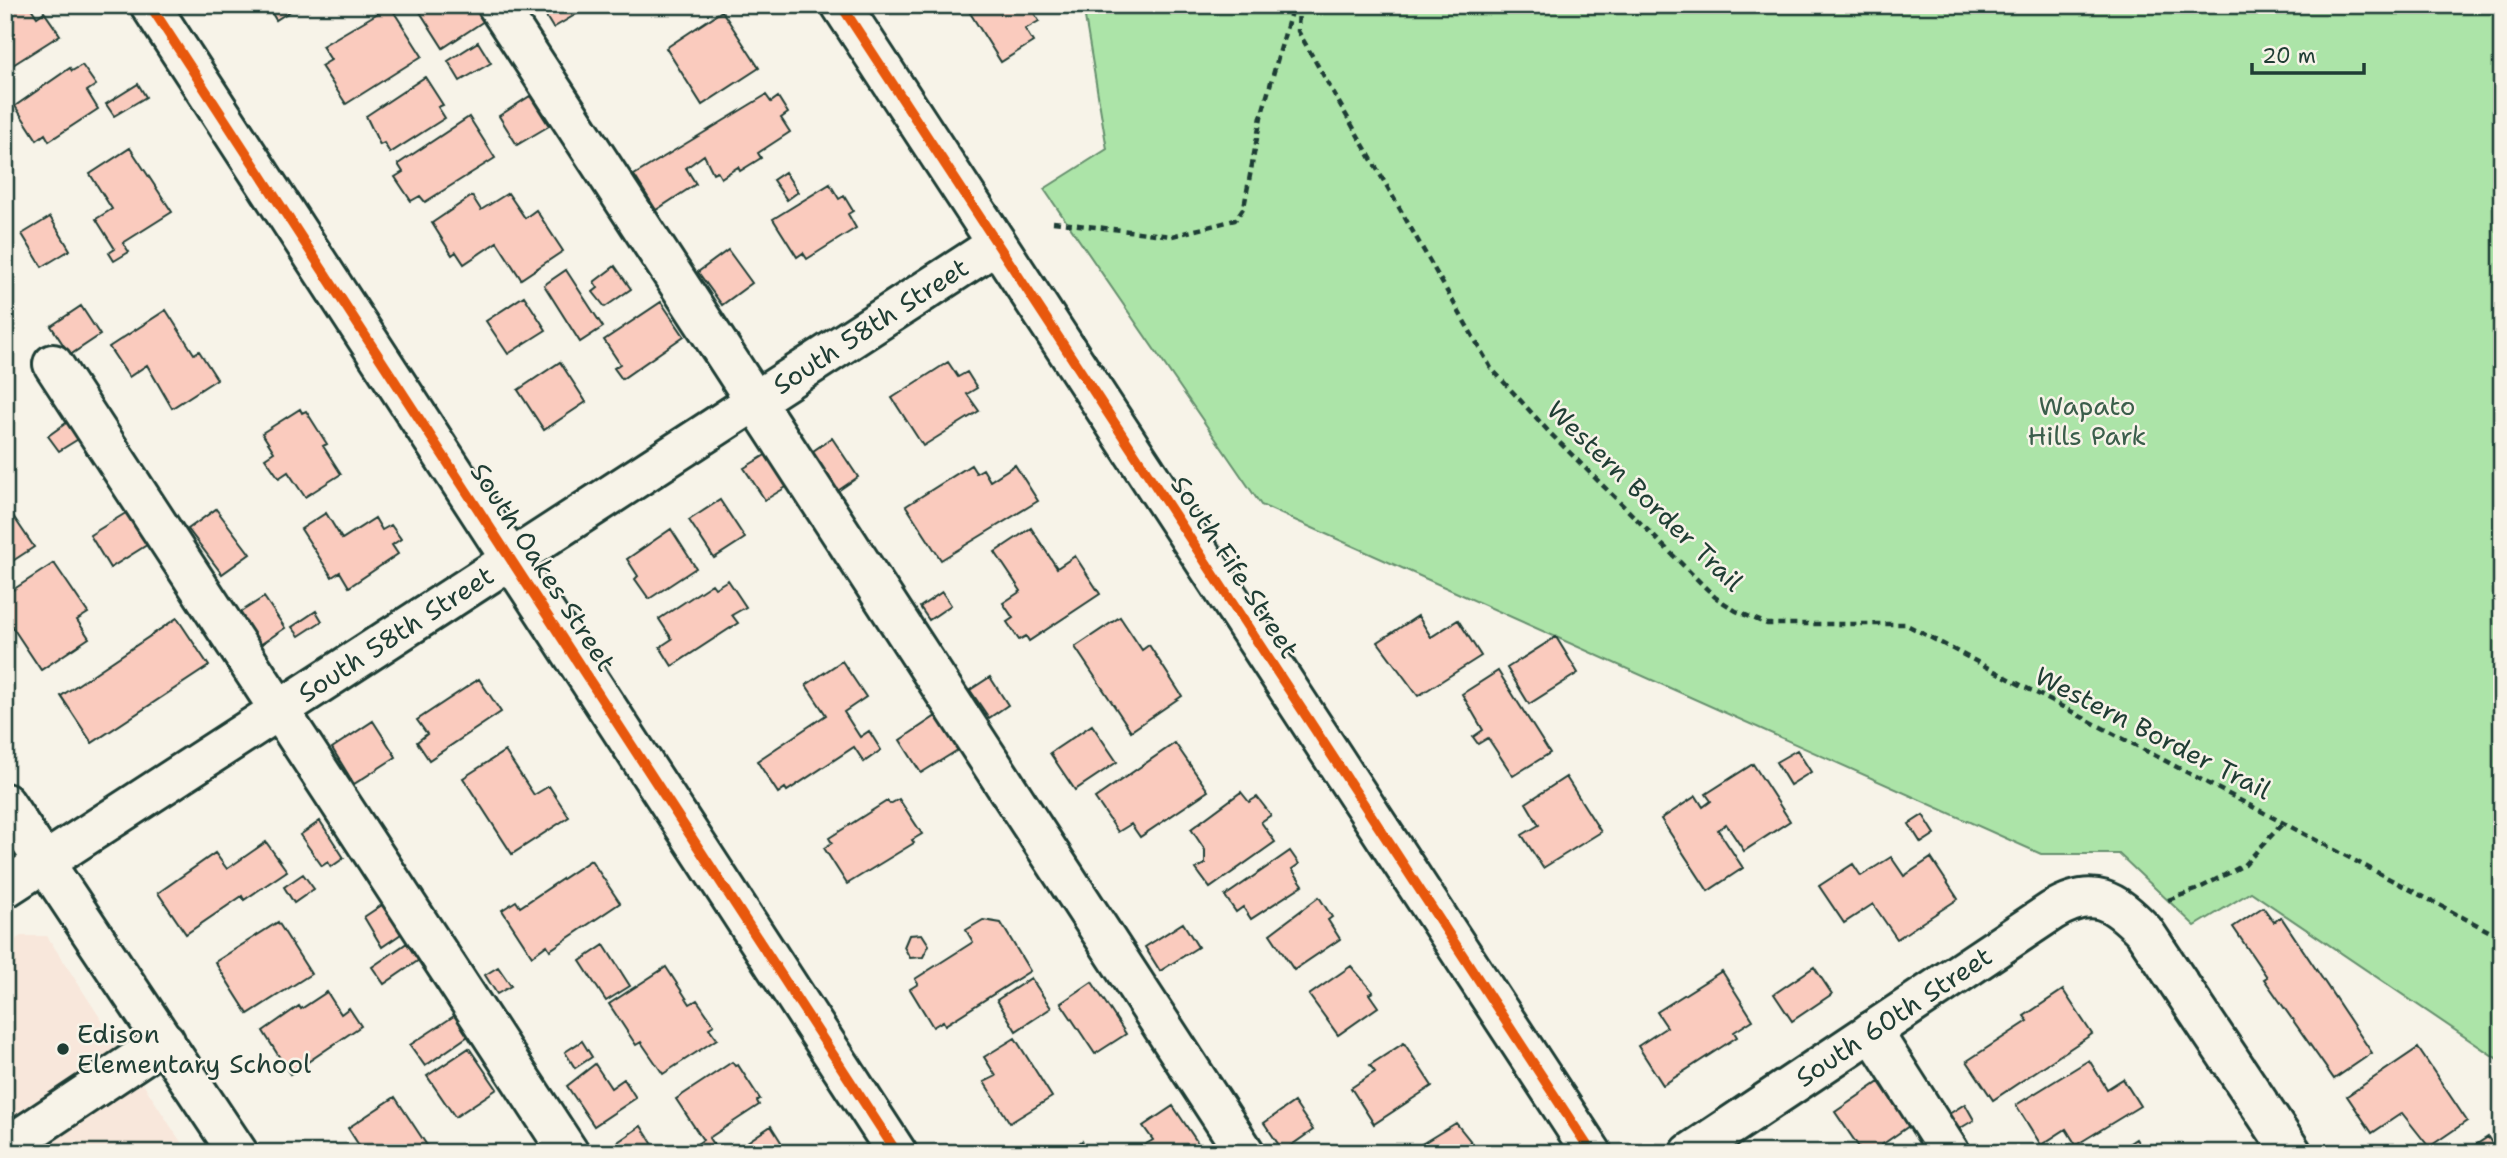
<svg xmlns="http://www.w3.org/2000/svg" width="2507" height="1158" viewBox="0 0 2507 1158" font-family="'Shantell Sans',sans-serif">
<rect width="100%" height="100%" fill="#f7f3e8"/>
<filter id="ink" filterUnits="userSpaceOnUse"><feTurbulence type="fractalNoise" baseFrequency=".0143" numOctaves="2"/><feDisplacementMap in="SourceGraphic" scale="14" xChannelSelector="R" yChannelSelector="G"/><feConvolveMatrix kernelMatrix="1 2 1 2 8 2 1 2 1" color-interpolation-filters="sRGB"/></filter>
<g filter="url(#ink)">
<path fill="#f8e7db" d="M21,936H47L188,1153H5V946Z"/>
<path fill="#ace4a8" stroke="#66906e" stroke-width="2" d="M1083,5H2502V1062L2251,892L2195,926L2119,854H2041L1261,505L1044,189L1107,149Z"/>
<path fill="#facbbe" stroke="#1f3d34" stroke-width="2" d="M11,5H29L37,17L44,12L60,35L5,70V9Z
M267,5H300L276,20Z
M431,5H474L484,21L443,48L420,12Z
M539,5H589L590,6L553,28Z
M965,5H1029L1039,21L1025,29L1033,42L1001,62Z
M390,6L422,56L346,104L321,66L331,60L322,46Z
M722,11L759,68L702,105L666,48Z
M478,42L491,63L460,81L448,61Z
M82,65L96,85L87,91L98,109L49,141L45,134L37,140L15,106L70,68L72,71Z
M425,77L443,105L438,107L445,118L390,153L384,143L380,145L366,116Z
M138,84L146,97L114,116L106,104Z
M766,95L771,102L778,97L788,113L781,118L790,132L758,153L761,158L740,171L738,167L721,178L717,171L713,173L704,155L686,168L696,184L656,210L634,175Z
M530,96L549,126L517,145L499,116Z
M469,117L495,158L425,202L420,196L411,201L395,177L403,172L398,164Z
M130,148L172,212L123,243L129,252L114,261L109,253L115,249L96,219L112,209L90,174Z
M785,172L798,192L787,200L773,180Z
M830,184L839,199L844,196L853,211L848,214L856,228L807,259L803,253L797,257L773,219Z
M508,193L525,218L536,210L563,251L521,279L497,242L464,264L456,252L452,255L432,223L472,196L481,210Z
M50,217L70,250L42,267L22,234Z
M728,250L752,283L722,305L698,272Z
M615,266L631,289L605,307L593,292L598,288L594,282Z
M566,270L603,327L580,342L544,285Z
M524,296L546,330L508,354L486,321Z
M661,302L684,336L622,379L614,368L620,364L604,340Z
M81,306L100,335L70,355L51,326Z
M166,310L194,354L199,351L217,379L172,408L147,365L129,377L109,347Z
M560,362L586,402L544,430L518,390Z
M948,362L958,377L967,372L977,388L967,394L979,411L923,446L892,398Z
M300,409L302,413L306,411L327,444L323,446L341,474L305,497L288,472L279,478L265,458L274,452L262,433Z
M69,421L80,438L59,451L48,436Z
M832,438L858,477L826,499L800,460Z
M767,454L788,486L765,500L744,468Z
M971,465L976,473L983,469L990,481L1015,465L1038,501L941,560L906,506Z
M720,500L745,538L714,558L689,520Z
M5,504L34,547L5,566Z
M216,509L250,554L222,574L188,529Z
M129,511L150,543L110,568L90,535Z
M326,513L342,539L375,518L382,530L391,525L401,539L392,545L398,554L349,587L340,572L332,577L301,529Z
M1031,528L1057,568L1075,556L1100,594L1029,641L1026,636L1019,640L1007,622L1013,618L1003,603L1021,591L995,552Z
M671,529L696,568L649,599L635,579L638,576L627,559Z
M54,563L88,613L77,620L89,638L41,670L5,616V595Z
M728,580L746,607L732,615L738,623L672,666L660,647L672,639L659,619L712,584L715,588Z
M942,592L951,605L929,620L920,607Z
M264,597L285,628L257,647L236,615Z
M316,611L322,621L299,636L292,627Z
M1418,616L1431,637L1458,620L1481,656L1418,696L1378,642Z
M1120,617L1142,650L1149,645L1182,696L1131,731L1075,647Z
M177,618L209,666L92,743L61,696Z
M1556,637L1578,673L1529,704L1507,668Z
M842,661L866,697L844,712L860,737L869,731L881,750L864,762L854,747L787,791L785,788L778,793L757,761L826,715L806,685Z
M1498,671L1550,753L1513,776L1488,738L1478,744L1473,737L1483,730L1462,694Z
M990,677L1008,705L989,718L970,690Z
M479,679L501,712L429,760L417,742L427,734L417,720Z
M939,714L961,748L921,773L900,740Z
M373,721L396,757L354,784L332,748Z
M1092,725L1117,762L1075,790L1050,753Z
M1175,743L1208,791L1140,837L1131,824L1118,832L1095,798Z
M1797,750L1811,772L1790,785L1776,762Z
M505,751L534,795L549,786L569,817L512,854L463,778Z
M1753,764L1790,821L1744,851L1726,824L1718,830L1743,868L1708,891L1661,819L1696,796L1703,807L1711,801L1706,794Z
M1566,777L1601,832L1543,868L1522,835L1539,825L1526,803Z
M1241,792L1249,802L1257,797L1271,815L1261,822L1275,842L1210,888L1196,869L1205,864V850L1191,829Z
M899,799L922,834L912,840L914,843L847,884L824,848L832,843L829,838L887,801L890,804Z
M1923,815L1935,834L1921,843L1909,824Z
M320,821L344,858L331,867L328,862L322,866L300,835Z
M266,842L287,871L244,900L242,896L186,934L158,893L215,853L227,869Z
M1290,851L1299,864L1292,869L1303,885L1251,919L1243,907L1236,912L1225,896Z
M1891,857L1904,876L1931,858L1958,899L1897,939L1873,904L1844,923L1819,886L1853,864L1861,876Z
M591,860L620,903L550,950L547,945L532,956L502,910L516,901L520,907Z
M303,874L314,889L294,903L284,887Z
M1319,897L1332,917L1328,920L1340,939L1294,970L1270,934Z
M385,903L404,932L382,947L364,917Z
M2263,907L2274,922L2281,917L2372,1053L2334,1079L2264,979L2267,977L2233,927Z
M983,920L1001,923L1030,971L945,1025L943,1021L933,1027L910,989L918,984L915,979L973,942L966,930Z
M278,922L311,974L248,1014L215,962Z
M1183,923L1198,947L1160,971L1145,947Z
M922,934L929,945L923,957L910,958L904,947L909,935Z
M407,943L419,960L384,984L372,967Z
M604,945L630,986L606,1001L580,961Z
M1351,966L1373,992L1369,994L1378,1007L1338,1035L1309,995Z
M498,967L511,986L497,994L485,975Z
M666,967L690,1004L697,1000L714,1025L709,1028L717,1039L663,1074L641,1042L636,1045L609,1004Z
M1814,967L1832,994L1792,1021L1774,994Z
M1722,971L1753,1020L1734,1032L1737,1037L1663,1085L1638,1046L1667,1027L1657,1012Z
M1031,978L1051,1008L1016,1031L997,1000Z
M1092,982L1126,1034L1095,1054L1061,1003Z
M2063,990L2092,1034L1993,1100L1967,1061L2028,1021L2024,1016Z
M327,992L341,1014L349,1008L361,1026L290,1074L263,1031L299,1006L301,1009Z
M457,1014L471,1034L425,1066L410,1045Z
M1015,1038L1052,1097L1010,1123L984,1082L996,1076L984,1057Z
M582,1041L592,1057L575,1068L565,1052Z
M1404,1043L1432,1086L1374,1124L1351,1088L1375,1072L1370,1065Z
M469,1048L497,1089L455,1117L427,1076Z
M2418,1048L2467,1121L2429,1147L2402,1113L2372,1133L2347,1096Z
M2089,1060L2107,1089L2123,1079L2140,1106L2076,1145L2066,1129L2041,1145L2016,1105Z
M732,1062L735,1066L738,1065L760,1099L757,1101L759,1105L709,1138L716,1149L711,1153H696L692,1147L703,1140L676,1099Z
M595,1064L611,1088L624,1079L636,1098L594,1126L567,1086Z
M1879,1082L1909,1126L1870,1153H1863L1835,1112Z
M395,1097L432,1153H355L360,1147L348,1128Z
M1294,1102L1313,1130L1283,1151L1264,1123Z
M1965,1104L1974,1120L1959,1129L1949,1114Z
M1173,1106L1204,1152L1217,1143L1224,1153H1149L1144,1145L1153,1140L1143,1126Z
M1456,1123L1472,1143L1470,1145L1475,1153H1407Z
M641,1126L655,1148L648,1153H616L612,1146Z
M771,1126L788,1153H731Z
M2488,1137L2498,1153H2463Z
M2136,1139L2145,1153H2115Z
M1082,1141L1090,1153H1065Z"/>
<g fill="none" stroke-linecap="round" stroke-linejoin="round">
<defs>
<g id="minor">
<path d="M150,5L897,1153"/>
<path d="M497,5L1245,1153"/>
<path d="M841,5L1592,1153"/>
<path d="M53,364L569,1153"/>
<path d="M5,803L238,1153"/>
<path id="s1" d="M5,888L997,244"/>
<path d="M1872,1031L1950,1153"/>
<path d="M5,1148L165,1041"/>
<path id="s2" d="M1690,1153L2052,911C2093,886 2114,900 2144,931L2292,1153"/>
</g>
</defs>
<use href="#minor" stroke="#1f3d34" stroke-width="44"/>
<path stroke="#1f3d34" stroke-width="4.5" stroke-dasharray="7 5" stroke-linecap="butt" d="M1299,5L1298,31L1491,368L1550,433L1715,597L1736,611L1767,624H1905L2502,938
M1053,222L1172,236L1235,220L1244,207L1261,117L1293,5
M2168,900L2196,890L2244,865L2284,822
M113,1153H119"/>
<use href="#minor" stroke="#f7f3e8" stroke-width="38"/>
<defs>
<path id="cycleway" d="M150,5L897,1153
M841,5L1592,1153"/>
</defs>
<use href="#cycleway" stroke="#f7f3e8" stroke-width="15"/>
<use href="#cycleway" stroke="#e8590c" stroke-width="10"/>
</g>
</g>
<circle fill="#1f3d34" stroke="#f7f3e8" stroke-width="2.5" cx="63" cy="1049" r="7"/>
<g text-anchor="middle" stroke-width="5" stroke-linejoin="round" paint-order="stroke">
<g font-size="26" fill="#1f3d34" stroke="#f7f3e8">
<text dy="9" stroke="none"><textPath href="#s1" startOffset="1032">South 58th Street</textPath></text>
<text transform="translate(1645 496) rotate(44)" y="9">Western Border Trail</text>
<text transform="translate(543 567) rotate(57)" y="9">South Oakes Street</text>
<text transform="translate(1235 567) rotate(57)" y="9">South Fife Street</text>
<text dy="9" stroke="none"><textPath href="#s1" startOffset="466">South 58th Street</textPath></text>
<text transform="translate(2153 733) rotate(27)" y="9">Western Border Trail</text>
<text dy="9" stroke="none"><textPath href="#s2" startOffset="245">South 60th Street</textPath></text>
</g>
<g font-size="26" fill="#3b5e4b" stroke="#f7f3e8">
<text x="2087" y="415">Wapato<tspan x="2087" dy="30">Hills Park</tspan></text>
</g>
<g font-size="26" fill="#1f3d34" stroke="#f7f3e8" text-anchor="start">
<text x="77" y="1043">Edison<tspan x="77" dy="30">Elementary School</tspan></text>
</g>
</g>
<rect width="2507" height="1158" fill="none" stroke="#f7f3e8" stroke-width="28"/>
<rect x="14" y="14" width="2479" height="1130" fill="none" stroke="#1f3d34" stroke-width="2.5" filter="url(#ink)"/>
<path d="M2252 63v10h112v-10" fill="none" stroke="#1f3d34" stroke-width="3.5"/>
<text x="2262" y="63" font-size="21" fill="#1f3d34" stroke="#f7f3e8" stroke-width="5" paint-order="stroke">20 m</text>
</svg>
